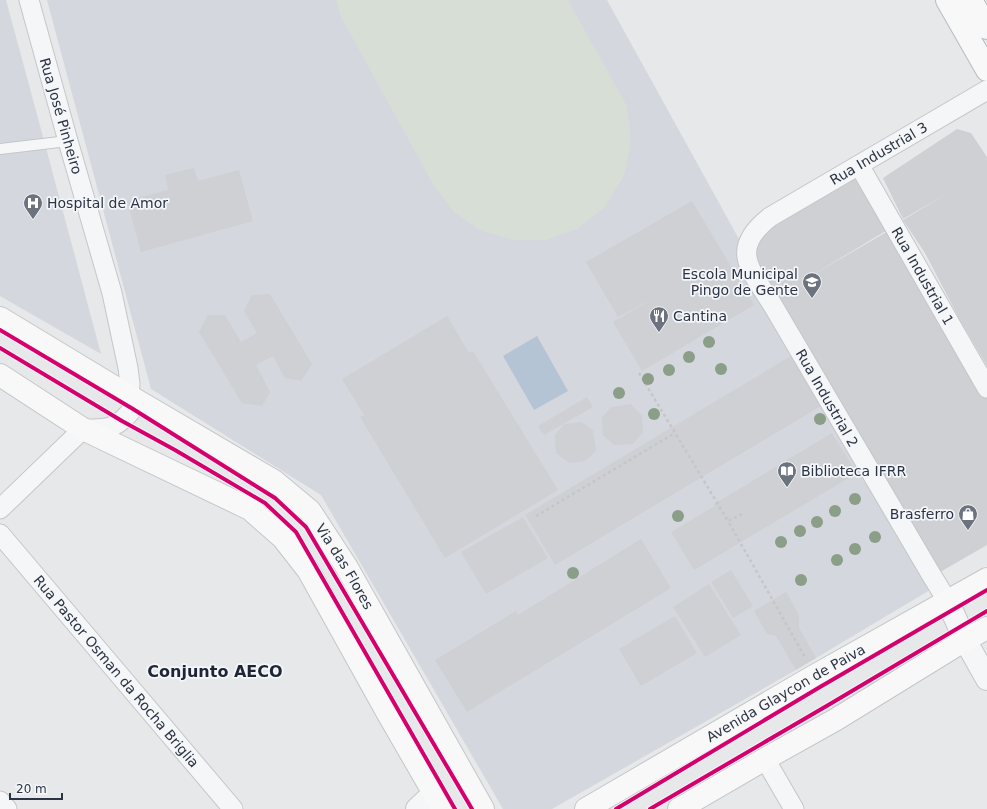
<svg xmlns="http://www.w3.org/2000/svg" width="987" height="809" viewBox="0 0 987 809" font-family="'DejaVu Sans',sans-serif">
<rect width="100%" height="100%" fill="#e6e8ea"/>
<path fill="#d4d7dd" d="M0,0H6L45,144L101,354L0,296Z
M47,0H607L750,259L940,584L796,670L552,809H503L321,495L151,389Z"/>
<path fill="#d6ded6" d="M336,0H568L627,106L631,141L624,176L605,207L577,229L546,240H513L481,231L454,212L434,186L341,17Z"/>
<path fill="#b4c4d5" d="M537,336L568,391L534,410L503,356Z"/>
<path fill="#ced0d3" d="M957,129L971,133L987,157V366L960,320L925,253L903,220L946,194L903,219L883,178Z
M194,168L198,181L239,170L253,221L141,252L127,201L168,190L165,175Z
M859,173L889,229L809,277L890,230L987,397V545L935,575L750,259L752,240Z
M692,201L754,305L642,371L613,322L657,296L618,317L586,262Z
M270,294L312,364L301,381L285,378L273,356L256,365L270,392L262,406L242,403L199,332L208,315H225L241,342L257,333L244,311L252,295Z
M447,316L469,353L473,351L558,490L445,558L360,417L364,415L342,379Z
M791,356L821,406L555,565L525,515Z
M587,397L593,407L544,435L538,426Z
M631,404L642,416L643,432L633,444L614,445L603,435L602,418L611,407Z
M581,422L593,430L596,451L585,461L569,463L556,453L555,435L564,424Z
M832,433L857,473L694,570L671,532L715,506L714,504Z
M523,517L548,558L486,594L461,552Z
M641,539L671,588L467,712L435,660L516,611L518,615Z
M731,570L753,606L733,618L711,582Z
M709,584L741,635L705,657L673,607Z
M786,592L799,615V628L816,658L796,670L776,636L767,634L754,611Z
M675,616L697,653L641,686L619,649Z"/>
<g fill="none" stroke-linecap="round" stroke-linejoin="round">
<defs>
<path id="service" d="M0,149L68,141"/>
<g id="minor">
<path id="s1" d="M859,165L987,388"/>
<path d="M0,509L83,429C96,429 111,430 121,421C125,418 129,413 133,409L129,396L130,384L128,368L112,293L68,141L29,0"/>
<path id="s2" d="M0,534L233,809"/>
<path id="s3" d="M948,602L932,576L772,304C750,269 729,249 770,217L987,90"/>
<path d="M765,759L794,809"/>
<path d="M0,801L7,809"/>
</g>
<path id="tertiary" d="M948,602L965,640L987,679
M417,809L434,793"/>
<g id="secondary">
<path id="s4" d="M0,318L129,396L274,481L310,511L346,566L483,809"/>
<path d="M0,375L83,429L250,509L283,538L308,570L387,712L443,809"/>
<path id="s5" d="M586,809L814,676L987,579"/>
<path d="M679,809L765,759L835,720L965,640L987,628"/>
</g>
<path id="trunk" d="M947,0L987,70
M971,0L987,28"/>
</defs>
<use href="#service" stroke="#c4c6c8" stroke-width="12"/>
<use href="#minor" stroke="#c4c6c8" stroke-width="21"/>
<use href="#tertiary" stroke="#c4c6c8" stroke-width="24"/>
<use href="#secondary" stroke="#c4c6c8" stroke-width="24"/>
<use href="#trunk" stroke="#b8bbbf" stroke-width="24"/>
<path stroke="#c5c6ca" stroke-width="2.5" stroke-dasharray="3 3" stroke-linecap="butt" d="M639,373L728,521
M742,514L728,521L806,659
M536,516L675,433"/>
<use href="#service" stroke="#f5f6f7" stroke-width="10"/>
<use href="#minor" stroke="#f5f6f7" stroke-width="19"/>
<use href="#tertiary" stroke="#f5f6f7" stroke-width="22"/>
<use href="#secondary" stroke="#f8f8f8" stroke-width="22"/>
<use href="#trunk" stroke="#f8f8f8" stroke-width="22"/>
<defs>
<path id="cycleway" d="M0,330L133,409L275,498L306,527L472,809
M0,348L122,421L175,450L265,503L296,532L455,809
M616,809L820,687L987,590
M650,809L830,704L987,611"/>
</defs>
<use href="#cycleway" stroke="#f4f6f9" stroke-width="6"/>
<use href="#cycleway" stroke="#d6006c" stroke-width="4"/>
</g>
<g fill="#8a9e88">
<circle cx="709" cy="342" r="6"/>
<circle cx="689" cy="357" r="6"/>
<circle cx="721" cy="369" r="6"/>
<circle cx="669" cy="370" r="6"/>
<circle cx="648" cy="379" r="6"/>
<circle cx="619" cy="393" r="6"/>
<circle cx="654" cy="414" r="6"/>
<circle cx="820" cy="419" r="6"/>
<circle cx="855" cy="499" r="6"/>
<circle cx="835" cy="511" r="6"/>
<circle cx="678" cy="516" r="6"/>
<circle cx="817" cy="522" r="6"/>
<circle cx="800" cy="531" r="6"/>
<circle cx="875" cy="537" r="6"/>
<circle cx="781" cy="542" r="6"/>
<circle cx="855" cy="549" r="6"/>
<circle cx="837" cy="560" r="6"/>
<circle cx="573" cy="573" r="6"/>
<circle cx="801" cy="580" r="6"/>
</g>
<defs>
<symbol id="hospital-pin" viewBox="-11 -11 22 30"><path d="M0 17L-7.5 6A9.5 9.5 0 1 1 7.5 6Z" fill="#6c737f" stroke="#f4f6f9"/><path d="M-5-5h3v3.5h4V-5h3V5h-3V1.5h-4V5h-3Z" fill="#fff"/></symbol>
<symbol id="school-pin" viewBox="-11 -11 22 30"><path d="M0 17L-7.5 6A9.5 9.5 0 1 1 7.5 6Z" fill="#6c737f" stroke="#f4f6f9"/><path d="M0-5L7-2L0 1L-7-2ZM-4 1L0 2.5L4 1V4Q0 6-4 4Z" fill="#fff"/></symbol>
<symbol id="restaurant-pin" viewBox="-11 -11 22 30"><path d="M0 17L-7.5 6A9.5 9.5 0 1 1 7.5 6Z" fill="#6c737f" stroke="#f4f6f9"/><path d="M-5-6h1v4h1v-4h1v4h1v-4h1v5L-1.5 .5V6h-2V.5L-5-1ZM5-6V6H3V1.5H1.5Q1.5-4 5-6Z" fill="#fff"/></symbol>
<symbol id="library-pin" viewBox="-11 -11 22 30"><path d="M0 17L-7.5 6A9.5 9.5 0 1 1 7.5 6Z" fill="#6c737f" stroke="#f4f6f9"/><path d="M-6-4Q-3-5.5-.7-3.5V5Q-3 3-6 4ZM6-4Q3-5.5 .7-3.5V5Q3 3 6 4Z" fill="#fff"/></symbol>
<symbol id="shop-pin" viewBox="-11 -11 22 30"><path d="M0 17L-7.5 6A9.5 9.5 0 1 1 7.5 6Z" fill="#6c737f" stroke="#f4f6f9"/><path d="M-5-2.5h2.3a2.7 3.5 0 0 1 5.4 0H5L5.5 6h-11ZM-1.5-2.5h3a1.5 2.3 0 0 0-3 0Z" fill="#fff"/></symbol>
</defs>
<g fill-rule="evenodd">
<use href="#hospital-pin" x="22" y="192" width="22" height="30"/>
<use href="#school-pin" x="801" y="271" width="22" height="30"/>
<use href="#restaurant-pin" x="648" y="305" width="22" height="30"/>
<use href="#library-pin" x="776" y="460" width="22" height="30"/>
<use href="#shop-pin" x="957" y="503" width="22" height="30"/>
</g>
<g text-anchor="middle" stroke-width="3.5" stroke-linejoin="round" paint-order="stroke">
<g font-size="14" fill="#2b3445" stroke="#f4f6f9">
<text transform="translate(61 116) rotate(74)" y="5">Rua José Pinheiro</text>
<text dy="5" stroke="none"><textPath href="#s3" startOffset="574">Rua Industrial 3</textPath></text>
<text dy="5" stroke="none"><textPath href="#s1" startOffset="128">Rua Industrial 1</textPath></text>
<text transform="translate(827 398) rotate(60)" y="5">Rua Industrial 2</text>
<text dy="5" stroke="none"><textPath href="#s4" startOffset="431">Via das Flores</textPath></text>
<text dy="5" stroke="none"><textPath href="#s2" startOffset="180">Rua Pastor Osman da Rocha Briglia</textPath></text>
<text dy="5" stroke="none"><textPath href="#s5" startOffset="231">Avenida Glaycon de Paiva</textPath></text>
</g>
<g font-size="14" fill="#2b3445" stroke="#f4f6f9" text-anchor="start">
<text x="47" y="208">Hospital de Amor</text>
<text x="798" y="279" text-anchor="end">Escola Municipal<tspan x="798" dy="16">Pingo de Gente</tspan></text>
<text x="673" y="321">Cantina</text>
<text x="801" y="476">Biblioteca IFRR</text>
<text x="954" y="519" text-anchor="end">Brasferro</text>
</g>
<g font-size="16" font-weight="bold" fill="#1d2536" stroke="#f4f6f9">
<text x="215" y="677">Conjunto AECO</text>
</g>
</g>
<path d="M10 793v6h52v-6" fill="none" stroke="#2b3445" stroke-width="2"/>
<text x="16" y="793" font-size="12" fill="#2b3445" stroke="#f4f6f9" stroke-width="3" paint-order="stroke">20 m</text>
</svg>
